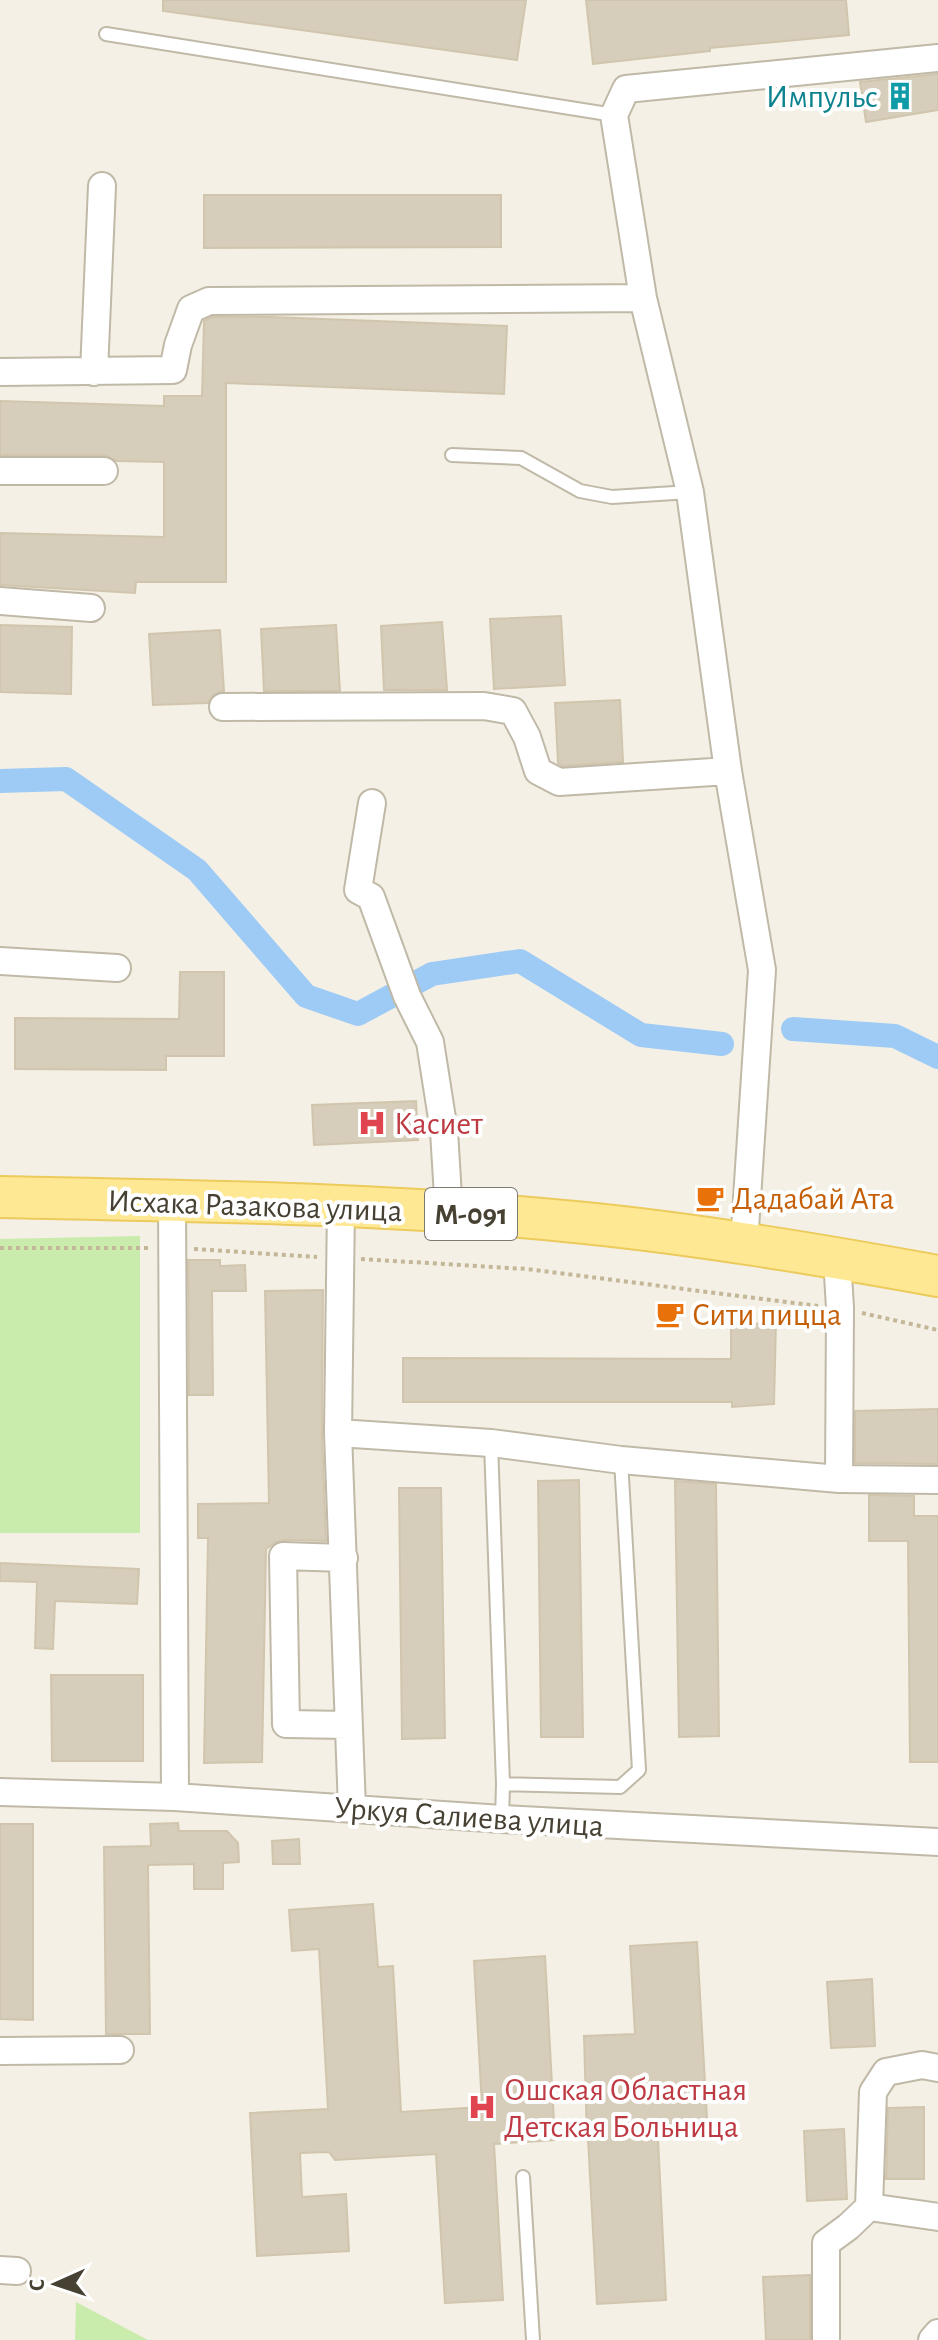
<svg xmlns="http://www.w3.org/2000/svg" width="938" height="2340" viewBox="0 0 938 2340" font-family="'Alegreya Sans',sans-serif">
<rect width="100%" height="100%" fill="#f4f0e5"/>
<path fill="#c9ebab" d="M140,1236V1533H0V1239Z
M76,2302L148,2340H75Z"/>
<g fill="none" stroke-linecap="round" stroke-linejoin="round">
<path stroke="#9dcbf5" stroke-width="24" d="M0,781L66,779L197,870L306,996L358,1014L432,974L520,961L641,1035L722,1044
M793,1029L895,1036L938,1057"/>
</g>
<path fill="#d6cdba" stroke="#d1c6ad" stroke-width="2" d="M163,0H526L517,60L163,11Z
M586,0H846L849,35L710,48V51L593,64Z
M938,74V110L866,122L860,82Z
M204,195H501V247L204,248Z
M212,317H271L507,326L504,394L226,383V582H136L135,593L0,585V533L164,537V462L116,461L104,455H0V401L164,406V396H202L204,321Z
M561,616L565,685L494,689L490,619Z
M442,622L447,690H384L381,626Z
M0,625L72,627L71,694L0,692Z
M336,625L340,691H264L261,629Z
M220,630L224,691L214,694L208,703L153,705L149,634Z
M620,700L623,762L562,766L558,763L555,703Z
M180,972H224V1056H166V1070L15,1069V1018L179,1019Z
M416,1101L418,1140L314,1145L312,1105Z
M188,1260H220V1266L245,1265L246,1291H212L213,1395H189Z
M323,1290L322,1434L326,1541L284,1540L276,1542L266,1549L262,1762L204,1763L208,1538H198V1504L269,1503L265,1291Z
M776,1322L774,1404L732,1407V1402H403V1358L731,1359V1326Z
M938,1409V1464L855,1463V1411Z
M579,1480L583,1737H541L538,1481Z
M675,1481L716,1484L719,1736L679,1737Z
M399,1488H441L445,1738L402,1739Z
M869,1495L914,1496V1516H938V1762H910L908,1541H869Z
M0,1563L139,1569L137,1604L55,1601L53,1649L35,1648L37,1582L0,1581Z
M51,1675H143V1761H52Z
M178,1823L179,1831H227L238,1843L239,1862L223,1863V1889H194V1864L148,1865L150,2034H106L104,1847L151,1846L150,1824Z
M0,1824H33V2020L0,2019Z
M299,1839L300,1864H273L272,1841Z
M373,1904L378,1967L393,1966L401,2112L482,2107L474,1961L545,1956L555,2140L494,2144L503,2300L445,2303L436,2154L335,2160L329,2152L300,2153L302,2197L346,2194L349,2251L257,2256L250,2113L328,2109L319,1949L292,1951L289,1910Z
M697,1942L708,2136L658,2139L666,2300L597,2304L588,2139H587L584,2036L635,2034L630,1946Z
M872,1979L875,2046L831,2048L827,1982Z
M924,2107V2179H886L888,2108Z
M844,2129L847,2199L807,2201L804,2131Z
M810,2275V2340H766L763,2277Z"/>
<g fill="none" stroke-linecap="round" stroke-linejoin="round">
<defs>
<path id="service" d="M106,34L614,115
M452,455L521,458L580,491L612,497L690,492
M491,1443L503,1784L502,1819
M503,1784L620,1787L639,1770L621,1460
M523,2177L533,2340"/>
<path id="minor" d="M0,372L173,370L178,345L191,309L209,301L643,298
M94,372L102,186
M0,471H104
M0,601L91,608
M223,707L484,706L513,711L527,737L538,771L559,782L728,771
M372,803L358,890L371,897L407,996L430,1042L444,1131L449,1213
M0,961L117,968
M172,1200L175,1797
M341,1206L338,1433L352,1809
M744,1244L762,970L728,771L690,492L643,298L614,115L626,89L938,58
M837,1258L840,1308L839,1479
M338,1433L491,1443L621,1460L839,1479L938,1480
M344,1558L283,1556L286,1724L348,1725
M0,1792L175,1797L502,1819L938,1842
M0,2051L120,2050
M869,2207L938,2217
M0,2270L17,2271
M826,2340V2243L848,2227L869,2207L873,2092L886,2072L922,2065L938,2068
M932,2340L938,2333"/>
<path id="primary" d="M0,1197C195,1201 391,1203 585,1223C703,1235 821,1255 938,1276"/>
</defs>
<use href="#service" stroke="#c0b9a7" stroke-width="16"/>
<use href="#minor" stroke="#c0b9a7" stroke-width="30"/>
<use href="#primary" stroke="#eccb5c" stroke-width="44"/>
<path stroke="#c3b797" stroke-width="4" stroke-dasharray="4 4" stroke-linecap="butt" d="M0,1248H149
M194,1249L317,1257
M361,1259L527,1269L818,1306
M862,1313L938,1330"/>
<use href="#service" stroke="#fff" stroke-width="12"/>
<use href="#minor" stroke="#fff" stroke-width="26"/>
<use href="#primary" stroke="#ffe893" stroke-width="40"/>
</g>
<defs>
<symbol id="building-bare" viewBox="-9 -9 18 18"><path d="M-4-6H4V6H1V3H-1V6H-4ZM-2.5-4.3h1.7v1.8h-1.7ZM.8-4.3h1.7v1.8H.8ZM-2.5-1h1.7V.8h-1.7ZM.8-1h1.7V.8H.8Z" fill="#0f9aa8" stroke="#fff" stroke-width="2.5" paint-order="stroke"/></symbol>
<symbol id="hospital-bare" viewBox="-9 -9 18 18"><path d="M-5-5h3v3.5h4V-5h3V5h-3V1.5h-4V5h-3Z" fill="#e0444e" stroke="#fff" stroke-width="2.5" paint-order="stroke"/></symbol>
<symbol id="cafe-bare" viewBox="-9 -9 18 18"><path d="M-5.5-4.5H6V0H3Q3 3.5 0 3.5H-2.5Q-5.5 3.5-5.5 0ZM3-3.2v2h1.7v-2ZM-6 4.5H4V6H-6Z" fill="#e8710a" stroke="#fff" stroke-width="2.5" paint-order="stroke"/></symbol>
</defs>
<g fill-rule="evenodd">
<use href="#building-bare" x="880" y="76" width="40" height="40"/>
<use href="#hospital-bare" x="352" y="1103" width="40" height="40"/>
<use href="#cafe-bare" x="690" y="1178" width="40" height="40"/>
<use href="#cafe-bare" x="650" y="1294" width="40" height="40"/>
<use href="#hospital-bare" x="462" y="2087" width="40" height="40"/>
</g>
<g text-anchor="middle" stroke-width="8" stroke-linejoin="round" paint-order="stroke">
<rect fill="#fff" stroke="#7e7a71" stroke-width="2" x="425" y="1188" width="92" height="52" rx="6"/>
<g font-size="30" font-weight="bold" fill="#474134">
<text x="471" y="1224">М-091</text>
</g>
<g font-size="32" fill="#0d838f" stroke="#fff" text-anchor="end">
<text x="878" y="107">Импульс</text>
</g>
<g font-size="32" fill="#be3a42" stroke="#fff" text-anchor="start">
<text x="394" y="1134">Касиет</text>
<text x="504" y="2100">Ошская Областная<tspan x="504" dy="37">Детская Больница</tspan></text>
</g>
<g font-size="32" fill="#c56008" stroke="#fff" text-anchor="start">
<text x="732" y="1209">Дадабай Ата</text>
<text x="692" y="1325">Сити пицца</text>
</g>
<g font-size="32" fill="#474134" stroke="#fff">
<text transform="translate(255 1205) rotate(2)" y="11">Исхака Разакова улица</text>
<text transform="translate(469 1816) rotate(4)" y="11">Уркуя Салиева улица</text>
</g>
</g>
<g transform="translate(56 2284) rotate(267)" stroke="#ffffff" stroke-width="6" paint-order="stroke">
<path d="M0-6L14 30L0 20L-14 30Z" fill="#474134"/>
<text y="-12" font-size="22" font-weight="bold" text-anchor="middle" fill="#474134">С</text>
</g>
</svg>
